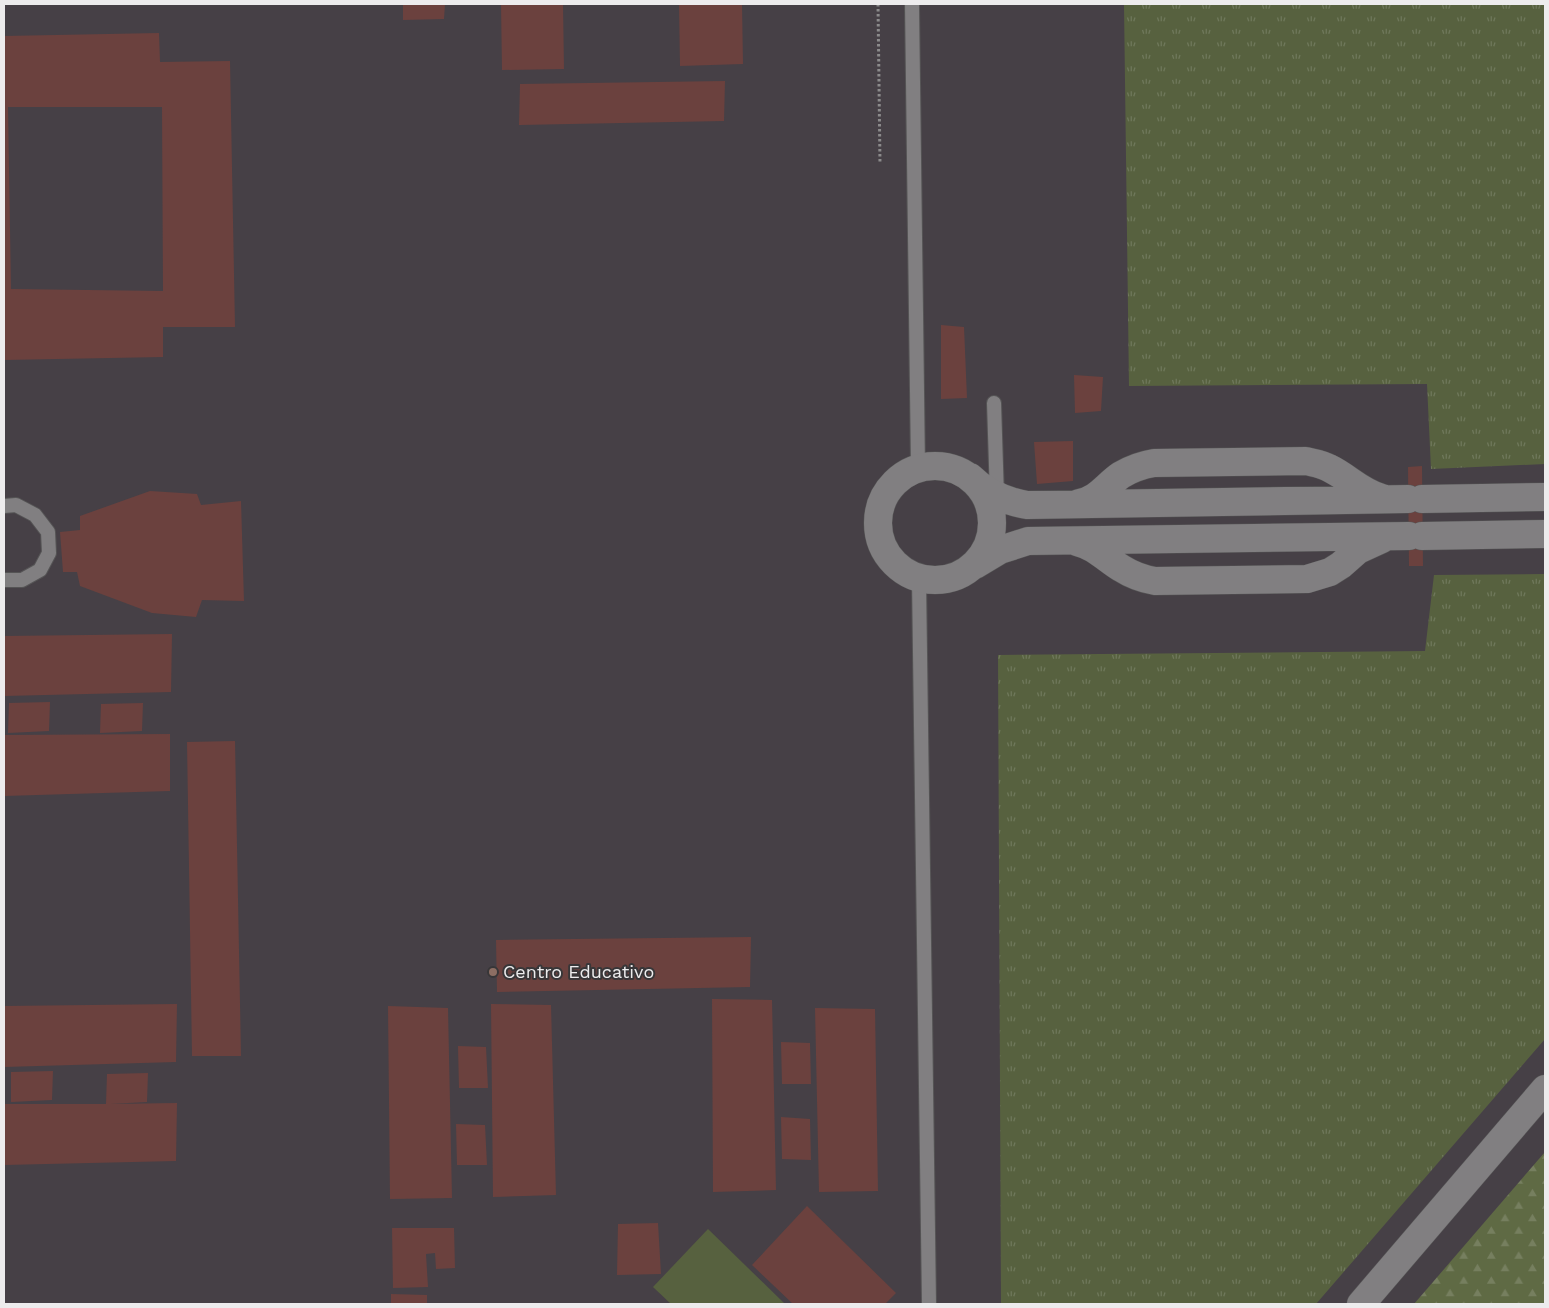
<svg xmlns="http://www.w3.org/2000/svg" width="1549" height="1308" viewBox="0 0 1549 1308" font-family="'Work Sans',sans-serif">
<defs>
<pattern id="grass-tufts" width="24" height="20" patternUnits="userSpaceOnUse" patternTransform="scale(1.25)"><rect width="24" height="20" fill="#57613f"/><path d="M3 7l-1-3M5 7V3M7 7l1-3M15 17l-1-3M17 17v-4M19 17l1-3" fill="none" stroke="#6f785b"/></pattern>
<pattern id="forest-firs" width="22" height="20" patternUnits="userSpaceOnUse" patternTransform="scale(1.25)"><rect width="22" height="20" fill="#5f6a44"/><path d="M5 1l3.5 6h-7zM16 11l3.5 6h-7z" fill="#767f5f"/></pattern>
</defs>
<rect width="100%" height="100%" fill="#383638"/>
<path fill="#464046" d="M4,4H1545V1304H4Z"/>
<path fill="url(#grass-tufts)" d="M1124,4H1545V464L1431,469L1427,384L1129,386Z
M1545,574V1039L1316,1304H1001L998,655L1425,651L1434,575Z"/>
<path fill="url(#forest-firs)" d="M1545,1152V1304H1414Z"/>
<path fill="#57613f" d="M708,1229L785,1304H671L653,1287Z"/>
<path fill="#6b413e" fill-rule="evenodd" d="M403,4H445L444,19L403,20Z
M501,4H563L564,69L502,70Z
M679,4H742L743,64L680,66Z
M159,33L160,62L230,61L235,327H163V357L4,360V36ZM8,107H162L163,291L11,289Z
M725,81L724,121L519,125L520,84Z
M941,325L964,327L967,398L941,399Z
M1074,375L1103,377L1101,411L1075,413Z
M1073,441V481L1037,484L1034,442Z
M1422,466L1423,566H1409L1408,467Z
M150,491L197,494L201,505L241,501L244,601L202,600L196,617L152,613L80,586L77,572H63L60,532L80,530V516Z
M172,634L171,692L4,696V636Z
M50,702L49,731L8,733L9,703Z
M143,703L142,731L100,733L101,704Z
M170,734V791L4,796V735Z
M235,741L241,1056H192L187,742Z
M751,937L750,987L497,992L496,940Z
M712,999L772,1000L776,1190L713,1192Z
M177,1004L176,1062L4,1067V1006Z
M491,1004L551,1005L556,1195L493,1197Z
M388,1006L448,1008L452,1198L390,1199Z
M815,1008L875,1009L878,1191L819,1192Z
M781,1042L810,1043L811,1084H782Z
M458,1046L486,1047L488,1088H459Z
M53,1071L52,1100L11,1102V1072Z
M148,1073L147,1102L110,1104L177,1103L176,1161L4,1165V1104H106L107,1074Z
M781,1117L810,1119L811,1160L782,1159Z
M456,1124L485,1125L487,1165H457Z
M807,1206L896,1293L885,1304H793L752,1265Z
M658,1223L661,1274L617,1275L618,1224Z
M392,1228H454L455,1268L436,1269L435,1253L426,1254L428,1287L393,1288Z
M391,1294L427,1295V1304H391Z"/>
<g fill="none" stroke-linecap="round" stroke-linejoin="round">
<defs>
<path id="service" d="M912,4L918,468
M994,403L997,497
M4,506L16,505L35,515L48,532L49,553L40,570L22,580H4
M919,580L929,1304"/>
<path id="minor" d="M878 523a57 57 0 1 1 114 0a57 57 0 1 1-114 0Z
M970,477C986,493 1004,501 1027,505L1408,499
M1422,499L1545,497
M1079,503C1098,500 1106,485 1121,475C1131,469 1142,465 1154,463L1306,461C1314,463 1322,464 1329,468C1348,477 1360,492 1382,498
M1422,536L1545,534
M1077,542C1095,546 1106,559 1121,568C1132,575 1143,579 1155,581L1307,579L1330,572L1341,565L1358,550L1382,539
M975,565L1000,550L1028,541L1409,536
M1361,1304L1545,1089"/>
</defs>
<use href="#service" stroke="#555455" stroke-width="16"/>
<use href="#minor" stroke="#555455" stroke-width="29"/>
<path stroke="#8c8b8c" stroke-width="3" stroke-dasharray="2.5 2.5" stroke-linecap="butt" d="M878,4L880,164"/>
<use href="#service" stroke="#817f81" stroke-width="14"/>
<use href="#minor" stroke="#817f81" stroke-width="28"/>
</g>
<circle fill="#8d6e63" stroke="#383638" stroke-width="2" cx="493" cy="972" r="5"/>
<g text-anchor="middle" stroke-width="4" stroke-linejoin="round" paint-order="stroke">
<g font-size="18" fill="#edeced" stroke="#383638" text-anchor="start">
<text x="503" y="978">Centro Educativo</text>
</g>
</g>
<rect width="1549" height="1308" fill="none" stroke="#edeced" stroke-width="10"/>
</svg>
